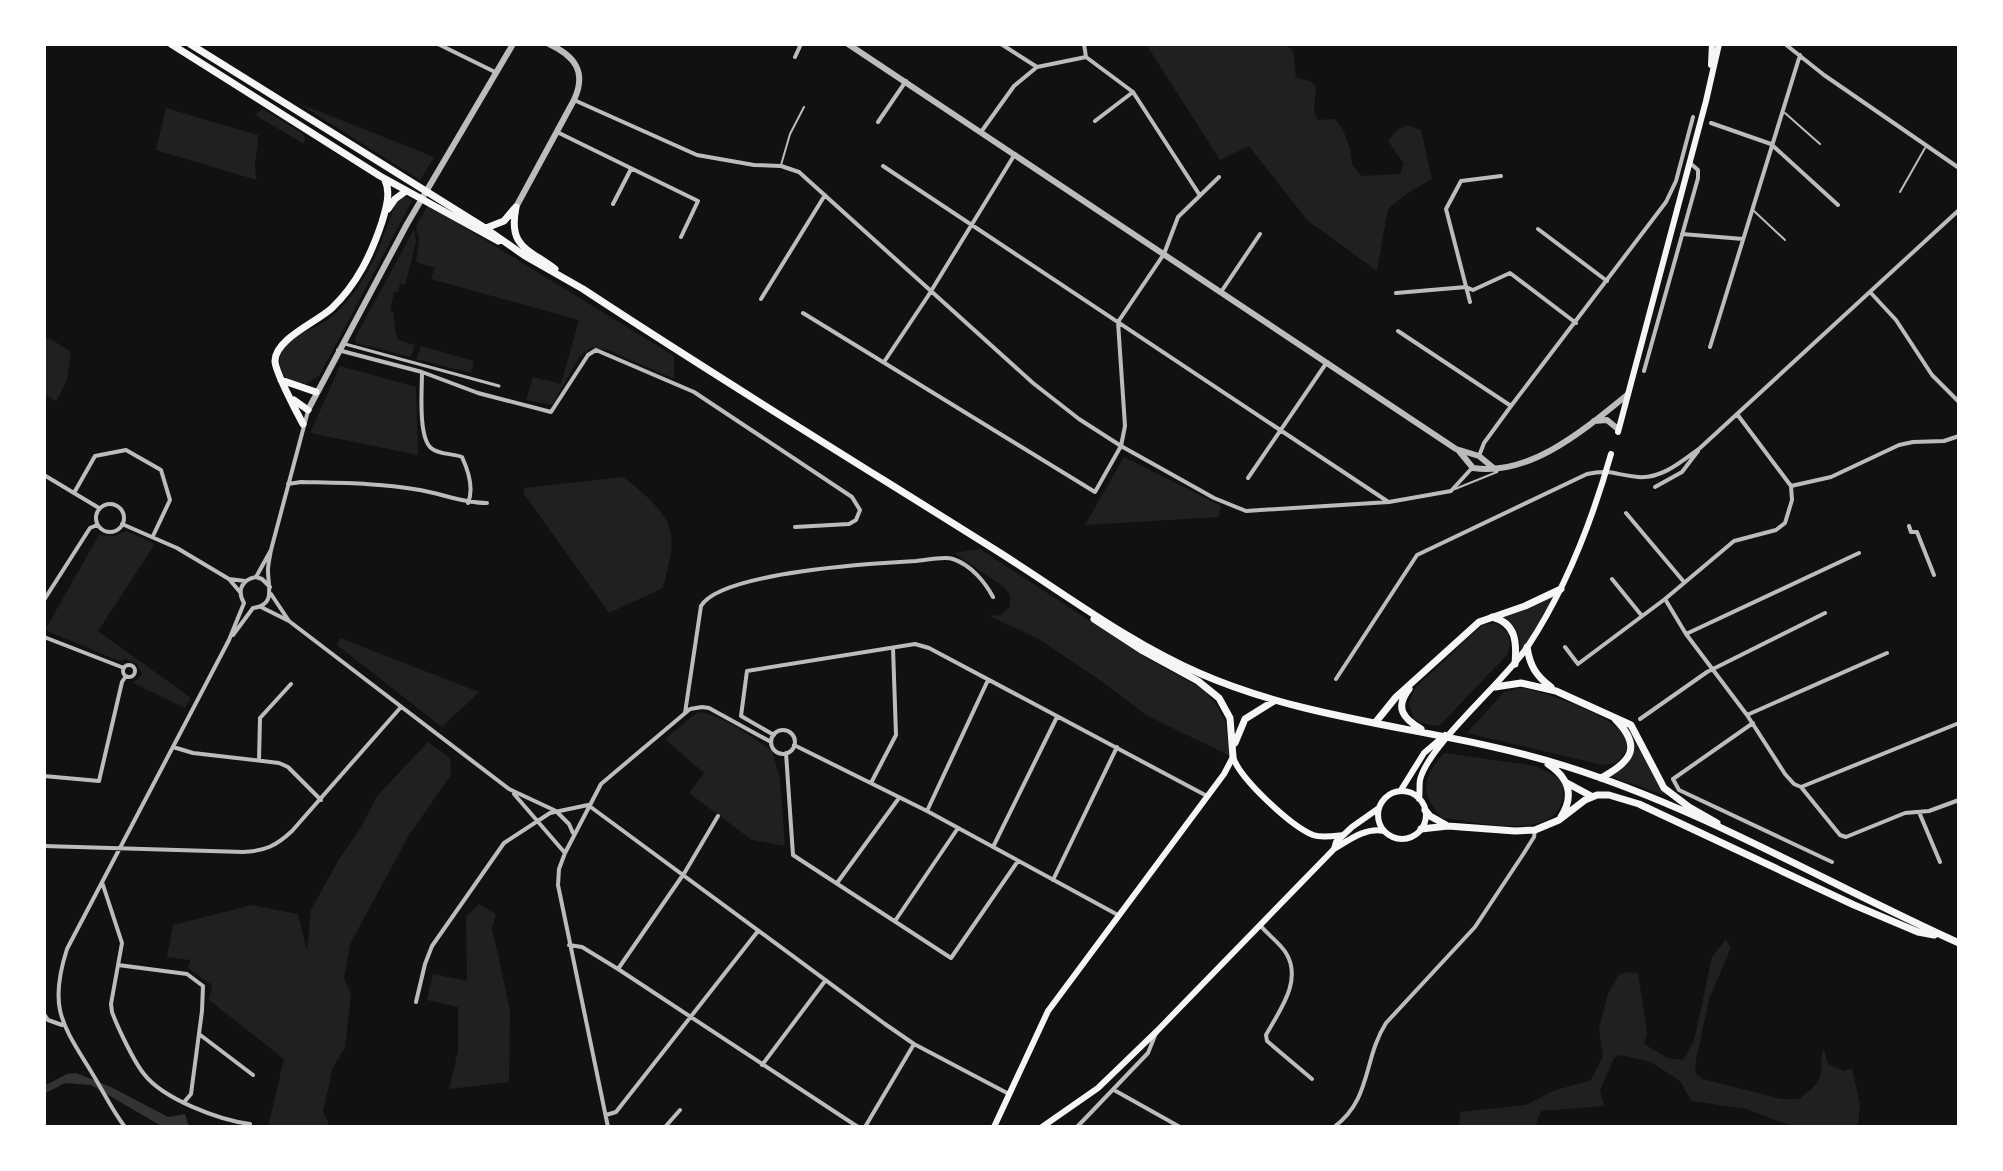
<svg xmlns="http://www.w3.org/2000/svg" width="2003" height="1171" viewBox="0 0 2003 1171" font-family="'Nunito Sans',sans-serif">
<rect width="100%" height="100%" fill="#111"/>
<path fill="#202020" d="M1146,44H1284L1293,50L1296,78L1310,81L1316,86L1314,112L1318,120L1334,119C1345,128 1352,151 1352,165L1362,176L1400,174L1404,164L1388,141L1397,130L1407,125L1421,130L1432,179L1406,194L1388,209L1377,271L1307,220L1249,146L1220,160Z
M298,103L434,157L420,180Z
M166,108L258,135C259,150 252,160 257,180L156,150Z
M263,109L302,133L305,139L304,144L255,115Z
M407,197L412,201L319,376L306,384L286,379C280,370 277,359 283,349C292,334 317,329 330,318C368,285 379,249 395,204L402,198Z
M428,205L674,356V379L608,350L590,348L580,356L552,405L526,400L533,377L561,384L579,320L431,279L435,268L416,262L419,240L416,226Z
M414,229L416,241L405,285L400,284L398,292H394L390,311L394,313L395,332L398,340L415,345L411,357L356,343L355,338Z
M44,337L51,339L71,352L67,380L56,401L44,394Z
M421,346L474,361L471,373L416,359Z
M340,366L416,387L418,455L310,433Z
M1124,457L1221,506L1219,517L1085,525Z
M623,477C638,488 666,511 670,530C675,548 667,571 663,588L609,613L524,494V488Z
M126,531L155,544L98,631L191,698L185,708L133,683L142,674L137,664L125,659L119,661L45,630L99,535L115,536Z
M980,549L1148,659L1203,689L1216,704L1225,721L1230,756L1146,715L1108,686L1039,639L990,616L1001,615L1010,607V595L1004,587L954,553Z
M1556,594L1519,656C1522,638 1518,628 1504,617Z
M1495,623C1509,630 1514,641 1506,656L1439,726L1421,723L1414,719L1409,703L1415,688L1482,625Z
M340,638L479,692L442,727L337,645Z
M1520,688C1541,690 1622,718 1627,741C1629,749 1622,757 1616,763L1603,765L1467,733L1504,692Z
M698,712C724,716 751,736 772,751L780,778L785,846L752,840L689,793L704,773L665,739Z
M1625,724C1645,743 1649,775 1667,796L1610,776C1623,769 1631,762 1635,747Z
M428,742L450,758L451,775L409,835L350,944L344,978L351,994L345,1048L333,1067L323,1111L330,1127H268L284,1059L209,1000L212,985L188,968L190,960L167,957L173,925L252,905L298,914L307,951L311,910L339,859L360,829L377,796Z
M1444,753L1536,766L1562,780C1575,847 1480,822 1442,818C1421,794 1420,780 1444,753Z
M479,904L496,914L492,928L510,1009L509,1082L449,1089L458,1051V1007L427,1000L433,974L467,981L466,917Z
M1726,939L1731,948L1709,999L1696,1060L1695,1073L1703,1079L1781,1099H1799C1807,1092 1818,1086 1820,1075C1823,1065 1819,1058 1824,1049L1828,1064L1844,1071L1852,1068L1860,1104L1858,1127H1794L1747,1109L1691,1101L1680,1081L1651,1062L1620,1055L1614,1058L1600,1090L1604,1106L1541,1111L1535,1127H1459L1460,1112L1526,1105L1553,1091L1591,1080L1603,1057L1599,1029L1607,996L1618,976L1626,972L1638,973L1647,1033L1644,1044L1668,1058L1683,1060L1694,1041L1712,957Z"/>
<path fill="#333" d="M76,1073L111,1087L168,1117L185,1114L189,1127H163L91,1085L65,1083L44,1094V1086L67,1074Z"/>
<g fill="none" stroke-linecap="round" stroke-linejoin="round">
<path stroke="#bcbcbc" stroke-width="2" d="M1785,113L1820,144
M781,165L790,134L804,107
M1900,192L1925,148
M1754,211L1785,240
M1455,489L1497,472"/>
<path stroke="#bcbcbc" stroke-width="3" d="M345,344L499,386"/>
<path stroke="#bcbcbc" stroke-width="4" d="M438,44L495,72
M1001,44L1037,67
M1084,44L1086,57L1133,92L1199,194
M1785,44L1824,75L1959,168
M795,57L801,44
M574,100L697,155L754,165L781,166L799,172L1033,383L1079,419L1121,446L1214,498L1246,511L1389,502L1451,491L1472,468
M1095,121L1133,92
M878,122L906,81
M1711,123L1771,144L1838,205
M557,132L698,201L681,237
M981,132L1014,86L1037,67L1086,57
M883,166L1387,501
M613,204L631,169
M1538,229L1607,281
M1682,234L1743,239
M1221,292L1260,234
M1870,292L1896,320L1932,375L1959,402
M1396,293L1466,287L1473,290L1510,273L1576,323
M761,299L825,195
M1470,302L1446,209L1461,181L1501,176
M803,313L1095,492L1121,446L1125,426L1118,322L1164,254L1178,217L1219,177
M1398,331L1511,406
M1710,347L1800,55
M338,350L422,372L478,393L551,412L588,355L596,350L694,392L852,497L860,510L856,520L849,524L795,527
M884,362L928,296L1015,154
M1644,371L1698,178V170L1690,163
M422,372C422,389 418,437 431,448C439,455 452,453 462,457C468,470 474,489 468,503
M1479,456L1484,443L1511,406L1666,202L1676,181L1693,117
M44,475L99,508
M1248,478L1327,362
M288,484L301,482C340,483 381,483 420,490C443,494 463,503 487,503
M1791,486L1831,477L1899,445L1913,442L1944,441L1959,436
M1655,487L1682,472L1698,451
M74,493L95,456L126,450L161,470L170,500L153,536
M96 518a14 14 0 1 1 28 0a14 14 0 1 1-28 0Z
M1626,513L1684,582
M122,524L177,548L229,579
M1909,526L1911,532H1917L1934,575
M256,577L262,579L270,587
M1612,579L1642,616
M240,592L229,579L245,581
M1665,599L1686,634L1747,715L1785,774L1794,784L1801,787L1840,835L1846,837L1905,813L1929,811L1959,800
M44,600L90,528L97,525
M261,607L289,621L271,594
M289,621L509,789L556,811L569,824L573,833
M1686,634L1859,553
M233,635L253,608C276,605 268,588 268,570C268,564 270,556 271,550L308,411
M44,637L124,668
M1565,647L1578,664L1665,599L1734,541L1776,530L1785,523L1792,500L1791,486L1737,414
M123 671a6 6 0 1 1 12 0a6 6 0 1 1-12 0Z
M1336,679L1417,555L1587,474C1612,469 1615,475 1638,477C1662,479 1682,461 1700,448L1959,210
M685,713L701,606C721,572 876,563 916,561C927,560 944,556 953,559C971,565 985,582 993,597
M1747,715L1887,653
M1640,719L1707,672L1825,613
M1753,723L1673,779L1679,790L1832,862
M771 742a12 12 0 1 1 24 0a12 12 0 1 1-24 0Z
M774,735L741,716L747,671L915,644L929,648L1207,796
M794,745L927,811L1118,915
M173,747L193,753L279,763L288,767L321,800
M786,753L793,855L951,958L1018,861
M259,760L260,718L291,684
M44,776L99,781L122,682L126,676
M871,783L896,735L893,648
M1801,787L1959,723
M514,794L565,853
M588,805L885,1024L914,1044L1009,1094
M927,811L988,680
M1919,812L1940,862
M44,846L243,852C265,851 276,846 292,831L401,707
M993,847L1057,717
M1053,880L1117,747
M102,882L122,943L111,1004L112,1012C117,1026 134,1062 144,1074C163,1099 219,1120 250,1124
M837,883L899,798
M895,921L958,828
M1260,925C1268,935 1280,943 1286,953C1303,981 1279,1011 1266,1035L1267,1041L1312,1079
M569,945L582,947L618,969L858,1127
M118,965L187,974L203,986L202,1011L191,1094L185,1101
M618,969L685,872L718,816
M416,1002L425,964L432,946L504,843L550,813L588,805
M44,1014L48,1020L62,1025
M199,1034L253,1075
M762,1065L825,981
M1114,1090L1180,1127
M606,1115L616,1112L758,931
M125,1127C112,1110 103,1091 92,1073C62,1024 48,1008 67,949L229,640L244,603C237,591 241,580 256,577L271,550
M608,1127L558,885L559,869L565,853L601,784L690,709L702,707L709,708L771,742
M665,1127L680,1110
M865,1127L914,1044
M1077,1127L1148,1053L1156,1033
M1334,1127C1372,1099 1363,1059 1386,1023L1475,927L1524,853L1534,837L1535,830"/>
<path stroke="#bcbcbc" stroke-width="6" d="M848,44L1456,449L1479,456L1496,470
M516,207L574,100C587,72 575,56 549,44
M308,410L407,224L513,44
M1594,421L1607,420L1618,429
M1459,451L1473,468C1530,477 1585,429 1627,395"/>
<path stroke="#f5f5f5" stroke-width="6" d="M1711,65L1712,44
M1618,432L1706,101L1719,44
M1233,757C1240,779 1291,826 1313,835C1322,838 1334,836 1343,835
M1401,790L1424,753L1445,735
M1378 815a24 24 0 1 1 48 0a24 24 0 1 1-48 0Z
M1419,799C1420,793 1419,786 1420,780C1428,745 1505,681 1528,646C1567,587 1592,521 1611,454
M1334,849C1349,840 1366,827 1384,831
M994,1127L1048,1011L1224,774L1233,757
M1042,1127L1098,1088L1157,1031L1334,849L1336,842L1352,827L1379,808"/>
<path stroke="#f5f5f5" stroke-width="7" d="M171,44L380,176L498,241
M190,44L485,228L525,256L583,289C718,378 857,463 994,549C1061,591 1126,641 1199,673C1315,724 1445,728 1565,766C1703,809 1828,884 1959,943
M516,207C508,247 527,248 555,269
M388,209L395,199L406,191
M486,228L504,221L514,209
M281,380L316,392
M294,400L308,410
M303,424C297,413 275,371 275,361C275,339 317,322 332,308C357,284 371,255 382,222C386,209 391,193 385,180
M1492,617C1516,623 1517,642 1515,664
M1094,619L1143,651L1198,681L1219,698L1230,718L1233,757
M1527,647C1530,666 1536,676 1551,687
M1495,687L1521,683L1556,691L1631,725L1664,788L1689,807L1717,823
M1409,689C1394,708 1404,719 1421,729
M1375,723L1396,697L1479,622L1525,606L1561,589
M1235,743L1245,719L1274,701
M1548,764C1568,777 1575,795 1561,817
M1601,778C1631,762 1643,747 1615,719
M1567,783L1591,796
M1425,810L1430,816L1446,825
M1421,829L1448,826L1515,831L1535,830L1559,820L1585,800L1597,795H1609L1639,804L1854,905L1918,932L1934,935"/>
</g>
<rect width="2003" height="1171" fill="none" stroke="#ffffff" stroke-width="92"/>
</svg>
